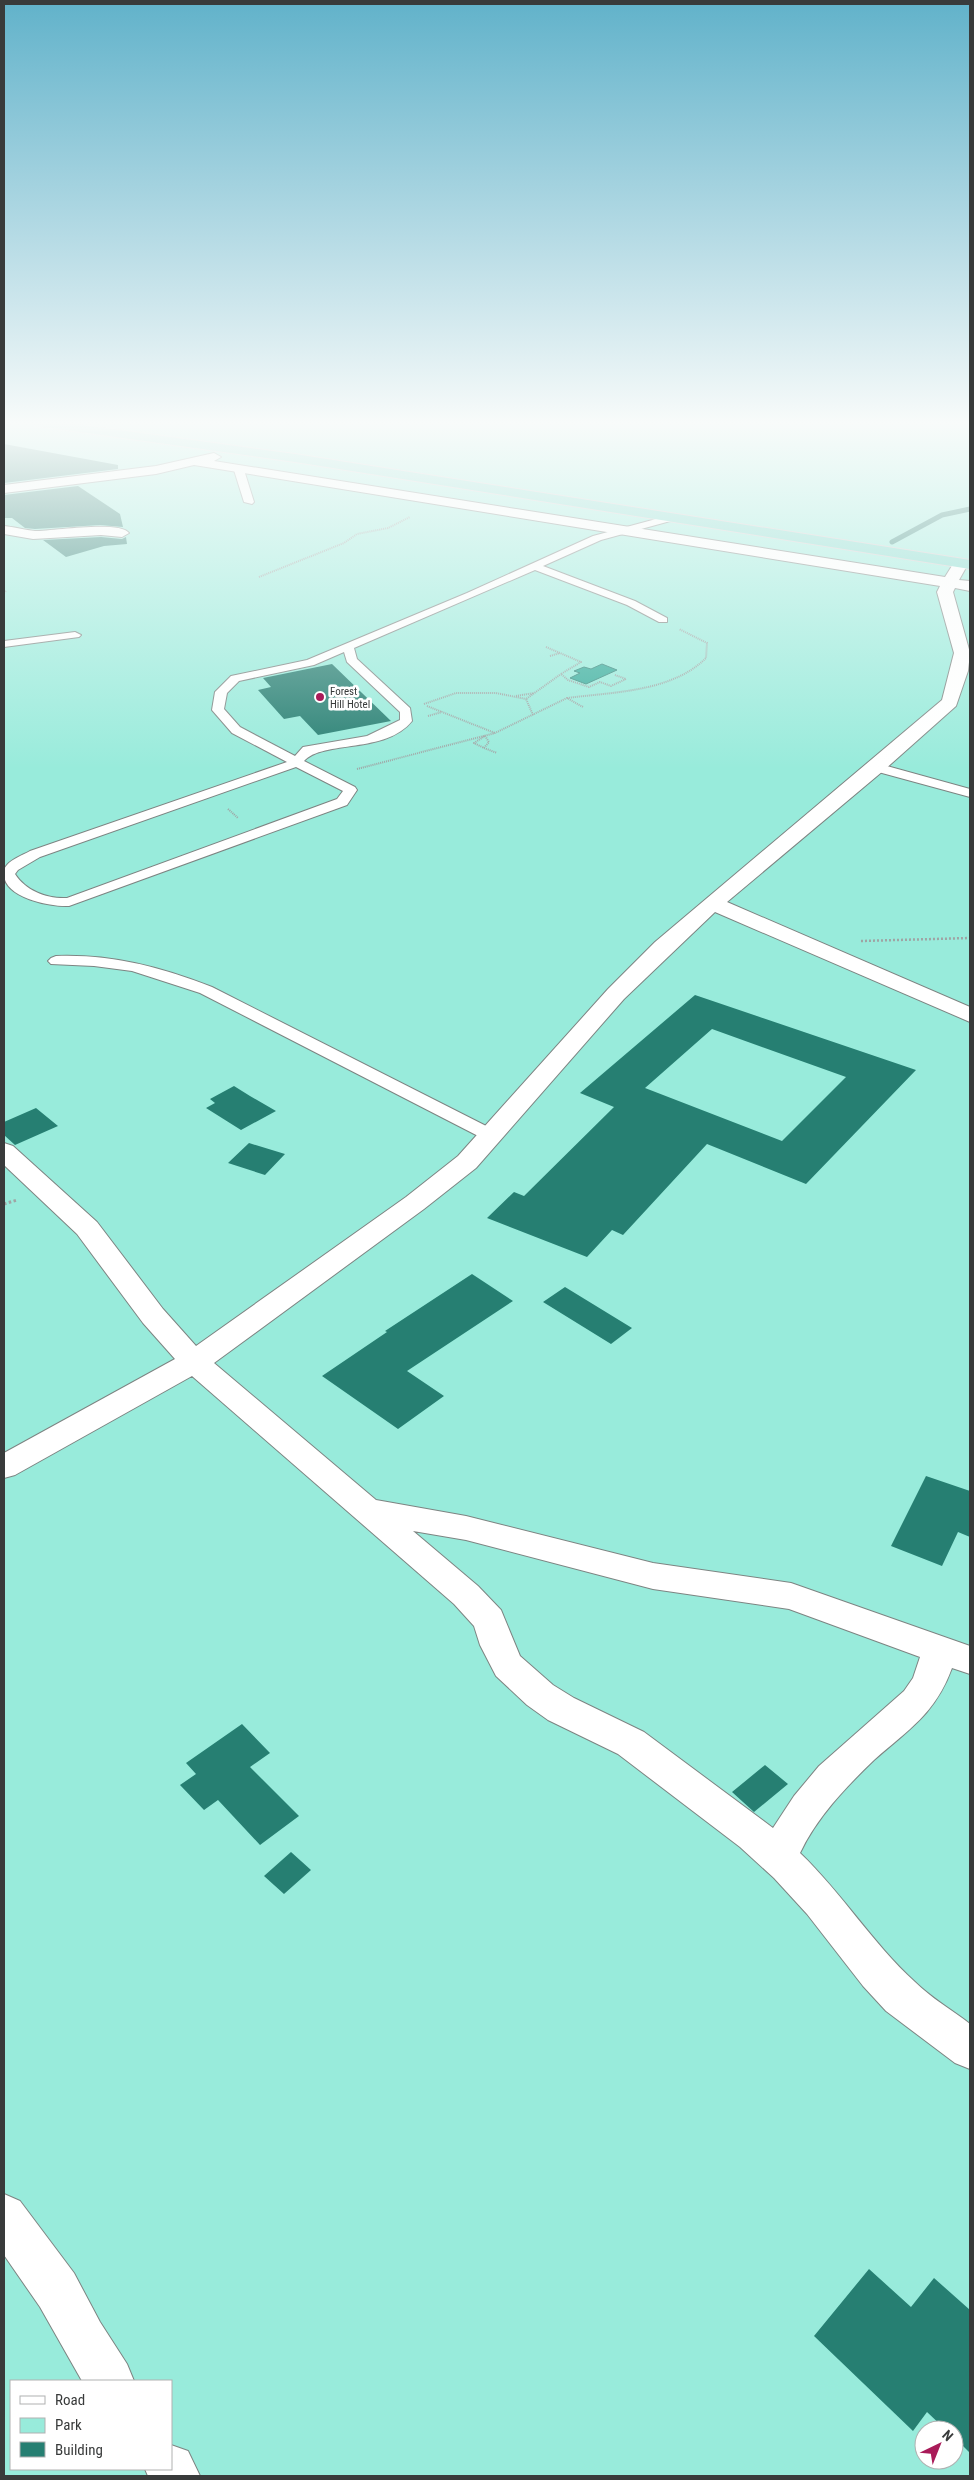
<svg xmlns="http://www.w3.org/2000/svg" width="974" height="2480" viewBox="0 0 974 2480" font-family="'Roboto Condensed',sans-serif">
<rect width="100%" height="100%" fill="#eff6f5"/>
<path fill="#98ebdb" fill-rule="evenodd" d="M4,422H970V2476H4ZM11,2381H171V2469H11ZM924,2430H954V2460H924Z"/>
<path fill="#38ae9d" stroke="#388c80" d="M602,664L617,670L586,684L570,678L580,673L574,671L584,667L591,669Z"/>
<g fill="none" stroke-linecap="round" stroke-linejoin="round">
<path stroke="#388c80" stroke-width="5" d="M892,542L942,515L970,509"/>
</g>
<path fill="#267f72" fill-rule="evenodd" d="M4,444L118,465V469L4,483Z
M78,486L120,514L123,527L100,525L35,529L25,528L12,518H4V495Z
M101,537L122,539L126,537L127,544L104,546L66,557L43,540Z
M332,664L391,721L318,735L300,716L284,719L258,690L271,687L263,678Z
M695,995L916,1070L806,1184L707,1144L623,1235L612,1230L587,1257L487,1218L514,1192L524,1196L614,1107L580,1093ZM712,1029L846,1077L782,1141L645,1088Z
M234,1086L250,1096L276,1111L241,1130L206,1108L215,1103L210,1099Z
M36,1108L58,1126L15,1145L4,1135V1122Z
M249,1143L285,1154L265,1175L228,1163Z
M472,1274L513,1301L407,1371L444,1396L398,1429L322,1376L387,1332L385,1331Z
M565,1287L632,1328L611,1344L543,1302Z
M926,1476L970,1491V1537L958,1532L942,1566L891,1546Z
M242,1724L270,1753L250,1767L299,1816L260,1845L218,1800L204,1810L180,1785L196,1774L186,1763Z
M765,1765L788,1784L754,1812L732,1792Z
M291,1852L311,1870L284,1894L264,1876Z
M869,2269L911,2307L934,2278L970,2310V2453L954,2437V2430H946L927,2412L913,2431L814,2336Z"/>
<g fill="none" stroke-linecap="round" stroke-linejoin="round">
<defs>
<path id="service" d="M239,467L244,470L254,502L252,504L244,502L234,470Z
M671,515L676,518L674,520L601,540L543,566L635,601L667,618V622H659L627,605L535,570L354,648L357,659L410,708L412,721C386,754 323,740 304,761L355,787L357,790L347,805L69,906C51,907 5,898 4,875C4,871 4,868 7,865C12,859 23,855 30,851L287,762L232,733L212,710L215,692L231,676L307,660L467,593L593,536ZM344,652L347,662L400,712V720L367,736L303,747L295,756L240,727L224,709L227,693L239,681L314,665ZM296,767L343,791L337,799L67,898C47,899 26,891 15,874L18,870L40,857Z
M75,632L81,635L79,637L4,647V641Z
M876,763L970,789V797L871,770L870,767Z
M56,956C111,954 161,967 212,987L496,1131L499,1135L496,1139H484L200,993L132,971L94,966L51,964L48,961L51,958Z"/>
<path id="minor" d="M214,453L221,457L214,461L945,577L955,561L960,559L968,564L959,580L970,581V591L955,588L953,592L970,653L968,671L956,706L883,771L727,902L970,1007V1022L715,912L624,999L476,1168L424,1209L214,1363L376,1500L466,1516L653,1563L791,1583L970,1646V1674L952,1668C935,1714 909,1729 874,1760C846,1787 817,1817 800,1853C842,1893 872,1943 915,1982C931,1998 952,2010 970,2024V2069L955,2063L886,2011L863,1986L807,1914L774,1878L740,1847L618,1754L548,1720L527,1705L496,1676L480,1645L474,1626L454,1604L192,1376L15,1475L4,1478V1453L175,1359L143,1323L77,1234L4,1165V1143L13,1146L97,1222L163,1309L196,1346L406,1197L458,1156L608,989L655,942L942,700L954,653L937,592L940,586L194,465L156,474L4,493V485L156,466ZM413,1531L466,1540L653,1589L789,1609L920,1657L913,1678L904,1691L819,1766L794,1796L773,1828L644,1732L574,1698L553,1685L520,1656L501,1610L478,1586Z
M4,526C14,527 25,530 35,531C52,531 120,520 129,533L122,537L101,535L33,539L4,534Z
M4,2194L20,2201L74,2273L100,2322L127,2364L134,2381H82L40,2307L4,2255Z
M171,2445L188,2451L200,2476H148L145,2469H171Z"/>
<path id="trunk" d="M31,422H61L295,454L970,560V569L295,462L37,426Z"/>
</defs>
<use href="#service" stroke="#7d8482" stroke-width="2"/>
<use href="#minor" stroke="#7d8482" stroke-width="2"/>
<use href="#trunk" stroke="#cfd0d0" stroke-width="2"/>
<path stroke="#9fa4a4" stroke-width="2" stroke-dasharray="1 1" stroke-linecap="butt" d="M259,577L344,543L357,534L388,528L410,517
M4,593L6,591
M546,647L581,662L561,674L568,680L589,687L600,682L611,686L626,679L615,675
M550,656L560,653
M516,696L534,693
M567,698C613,692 672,692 706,658L707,643L679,629
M424,704L456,693H496L526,699
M427,706L442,712
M533,715L526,699L561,674
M428,716L442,712L495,733
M485,736L489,742L484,748L474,743Z
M484,748L497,753
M357,769L495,733L567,698L583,707
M228,809L238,818"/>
<path stroke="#9fa4a4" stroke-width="2.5" stroke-dasharray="2 2" stroke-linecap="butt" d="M861,941L970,938"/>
<path stroke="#9fa4a4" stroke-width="3" stroke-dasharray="2.5 2.5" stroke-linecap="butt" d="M4,1204L17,1200"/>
<use href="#service" fill="#fff" fill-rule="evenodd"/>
<use href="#minor" fill="#fff" fill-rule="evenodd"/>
<use href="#trunk" fill="#80dacc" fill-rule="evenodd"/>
</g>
<linearGradient id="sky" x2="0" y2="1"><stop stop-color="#61b2ca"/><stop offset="0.55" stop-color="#f8fbfa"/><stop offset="1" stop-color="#f8fbfa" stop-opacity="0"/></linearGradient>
<rect width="974" height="769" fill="url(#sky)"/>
<circle fill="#a91b59" stroke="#fff" stroke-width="2" cx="320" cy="697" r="5"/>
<g text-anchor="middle" stroke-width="5" stroke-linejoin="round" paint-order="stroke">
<g font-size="11" fill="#393b3b" stroke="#fff" text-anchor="start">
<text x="330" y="695">Forest<tspan x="330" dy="13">Hill Hotel</tspan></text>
</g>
</g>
<rect width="974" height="2480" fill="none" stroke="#393b3b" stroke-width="10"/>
<rect x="10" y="2380" width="162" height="90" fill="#ffffff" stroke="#b0b1b1"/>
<rect x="20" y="2396" width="25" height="8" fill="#ffffff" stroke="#b0b1b1"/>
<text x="55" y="2405" font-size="15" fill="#393b3b">Road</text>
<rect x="20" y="2418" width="25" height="15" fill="#98ebdb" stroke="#b0b1b1"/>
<text x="55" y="2430" font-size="15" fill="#393b3b">Park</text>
<rect x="20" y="2442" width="25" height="15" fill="#267f72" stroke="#b0b1b1"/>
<text x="55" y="2455" font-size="15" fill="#393b3b">Building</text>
<g transform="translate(939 2445) rotate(43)"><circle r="24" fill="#ffffff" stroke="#b0b1b1"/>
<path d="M0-4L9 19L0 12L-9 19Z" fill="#a91b59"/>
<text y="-8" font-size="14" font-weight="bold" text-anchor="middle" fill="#393b3b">N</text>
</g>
</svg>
